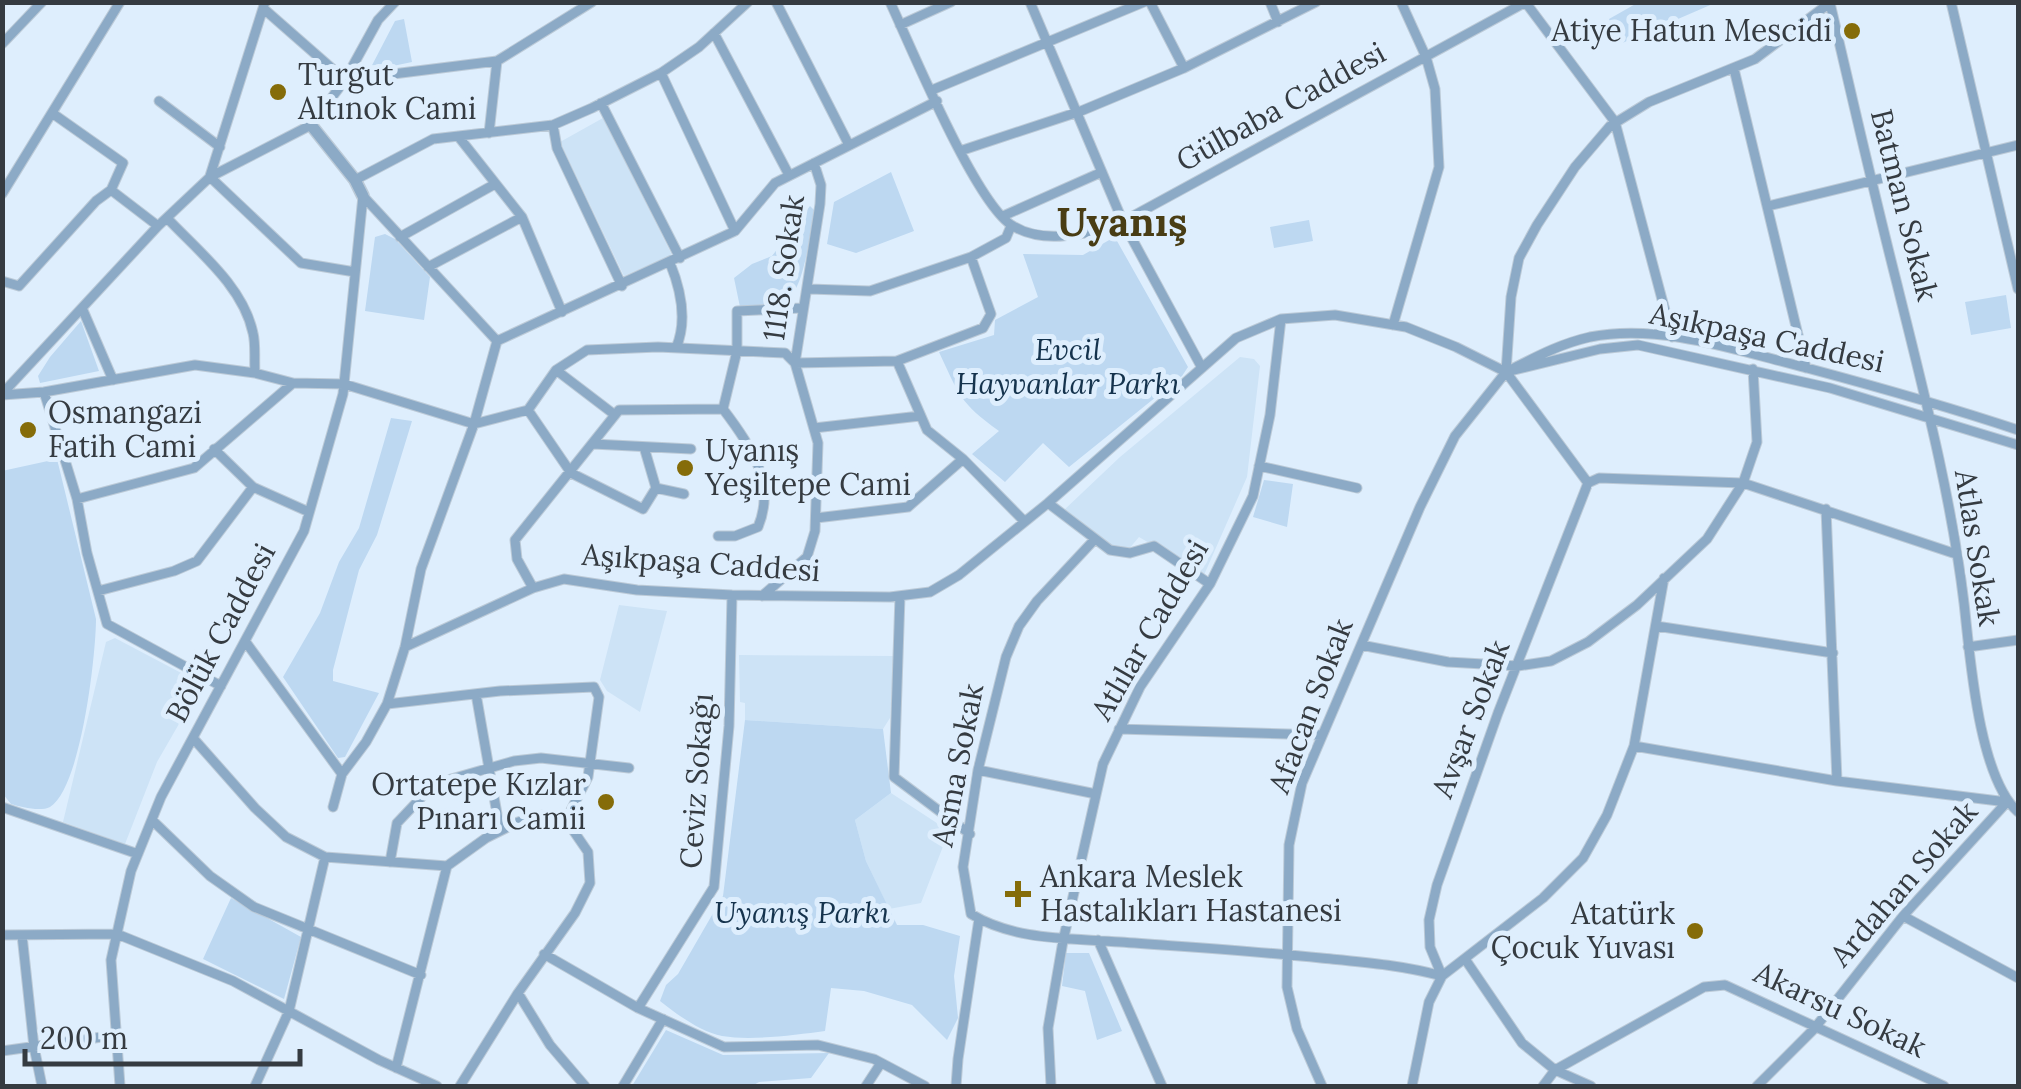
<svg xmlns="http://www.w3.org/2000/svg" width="2021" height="1089" viewBox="0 0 2021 1089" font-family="Lora,serif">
<rect width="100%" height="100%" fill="#deeefd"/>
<path fill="#cde3f6" d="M603,118L672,255L624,276L560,142Z
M1240,357L1254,359L1260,366L1247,477L1204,575L1139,537L1128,550L1113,549L1063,511L1120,457Z
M619,605L667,611L640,712L607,691L600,680Z
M115,638L202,684L157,762L125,844L63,822L106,642Z
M739,655L894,656L890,718L883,729L745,720V703L740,702Z
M891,793L949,831L921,903L889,909L866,861L855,820Z"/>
<path fill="#bdd8f1" d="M1639,2H1715V3L1620,44L1609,19Z
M404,19L412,62L369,71L395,21Z
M891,172L914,231L856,253L827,244L834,202Z
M810,206L814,210C810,232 804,299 780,305C768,308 752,306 740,307L734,278L752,264L772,256Z
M1309,220L1313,241L1274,248L1270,227Z
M385,234L395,239L430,277L424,320L365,311L375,237Z
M1111,239L1117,241L1188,367L1182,376L1069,467L1043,443L1005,482L972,454L999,431C960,403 959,395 939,352L994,335L995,320L1038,297L1023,254L1083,255Z
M2006,295L2011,328L1971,335L1965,302Z
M81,321L99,371L40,383L38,376L50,357Z
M391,418L412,421L377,535L359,570L333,670V681L379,693L345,757L338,758L283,677L320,613L339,562L359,528Z
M57,459L96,619C96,655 81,788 50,807C40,812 21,807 11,804L3,794L2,471Z
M1264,480L1293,484L1287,527L1253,517Z
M745,720L883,729L891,793L855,820L866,861L897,925H923L960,936L954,976L958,1018L947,1040L912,1005L864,991L831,988L825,1031C795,1035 751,1041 722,1036C701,1032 676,1014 660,1001L666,985L678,974L723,896Z
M231,898L301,937L284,999L203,959Z
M1066,953H1089L1122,1031L1097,1040L1085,991L1062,986Z
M666,1030L723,1055L829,1053L811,1078L759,1082L752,1086H632Z"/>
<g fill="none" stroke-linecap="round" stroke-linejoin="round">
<defs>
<path id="minor" d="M776,2L849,145
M890,2C911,47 976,205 1013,226C1043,244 1079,234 1111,228L1526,2
M1030,2L1123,222L1202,368
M1150,2L1184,68
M1270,2L1278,22
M1951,2L2018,289
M1526,3L1615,122L1672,337
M1830,3C1852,97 1873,190 1897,284C1923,389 1951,495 1964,603C1970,655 1978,776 2018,812
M264,9L345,80L497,61
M900,25L951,2
M714,33L789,175
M2,44L42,2
M1734,69L1806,368
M661,73L735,231
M932,90L1144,2
M159,101L220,147
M601,103L680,258
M52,113L123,163L111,190L158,226
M553,125L557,148L622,286
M489,133L497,61L592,2
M458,136L522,217L562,312
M960,151L1081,111L1184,68L1316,2
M210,176L265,2
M210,177L301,263L355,272
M355,180L433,139L553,125L592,108L661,73L699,47L748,2
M2,194L120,2
M1768,206L2018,145
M1003,216L1102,172
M167,218C198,251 243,286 253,333C256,345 254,360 255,373
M400,237L495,184
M670,263C681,290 688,320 676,348
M428,267L522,217
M2,281L19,286L96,201L111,190
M809,289L870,291L971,257L1006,238L1011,226
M82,308L113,380
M1393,325L1439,167L1435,89L1426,57L1401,2
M497,341L735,231L775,183L937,101
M897,361L927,430L963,459L1024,521
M556,370L615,415
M1506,372L1511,297L1519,258L1537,225L1575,167L1610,126L1649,102L1755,59L1831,2
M44,392L77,499L87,553L107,624L221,686
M2,394L158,226L210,177L311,125L345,80L378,20L395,2
M2,395L44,392L195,365L255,373L293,383L344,384L474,424L528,410L556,370L587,350L658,347L785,353L795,363L897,361L983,328L991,314L971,257
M528,410L571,473L643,509L656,488
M814,428L920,416
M2018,430C1949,407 1878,387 1807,368C1739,351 1661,323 1590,337C1559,344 1534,358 1506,372L1600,349L1638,345L1830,388L2018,445
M593,444L691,449
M644,447L656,488L684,494
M214,449L253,487L309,512
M1259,466L1357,488
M1588,483L1599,478L1743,483L1956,554
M77,499L194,468L293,383
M1048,503L1110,550L1130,553L1154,546L1210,584
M1826,509L1837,781
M816,518L908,507L963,459
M718,536H735L758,527C777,482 749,443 723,409
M1095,539L1037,601L1019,626L1006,657L978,770L963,867L971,914C1015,941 1071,938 1120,942C1187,947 1254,951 1321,958C1362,962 1402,965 1442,976
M533,588L517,559L515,540L619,410L723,409L737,351V311L802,308
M98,591L174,571L197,561L253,487
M762,596L807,557L815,531L818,443L795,363L820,204L821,185L814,163
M900,596L894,777L970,834
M1656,626L1833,653
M245,641L342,774
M1361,645L1448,662L1518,666L1551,661L1588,642L1637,605L1707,539L1743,483L1757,442L1753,369
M405,647L533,588L564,579L637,590L732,595L890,597L930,592L959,575L1048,503L1236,338L1281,319L1335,315L1406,327L1456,347L1506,372L1588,483L1498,713L1437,885L1429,920L1430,947L1442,976
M1968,647L2018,640
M476,694L500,831
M387,704L500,691L594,687L599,697L588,777L566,820
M1119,729L1322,735
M193,738L255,808L286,837L325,857L447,866
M1634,746L1837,781L2007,802
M978,770L1096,794
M2,807L138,854
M333,807L342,774L366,742L387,704L405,647L421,569L474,424L497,341L363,196
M152,820L210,876L254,907L421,975
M390,862L397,823L434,784L514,761L541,758L629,768
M447,866L486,838L518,822L542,815L566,820L588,852L590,883L575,913L518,993L460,1086
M1903,916L2018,978
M2,935L117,934L233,981L379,1060L437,1086
M22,935L34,1047L42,1086
M1098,940L1162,1086
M544,954L638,1008L724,1047L818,1045L874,1059L925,1086
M1465,959L1522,1043L1555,1070L1591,1086
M518,993L550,1045L585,1086
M638,1008L714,887L729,726L732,595
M2,1051L116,1035
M396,1068L447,866
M120,1086L111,960L131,871L161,797L304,531L343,394L363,196
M255,1086L289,1011L325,857
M623,1086L663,1019
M866,1086L881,1063
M956,1086L958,1059L979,919
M1051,1086L1048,1028L1063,941L1103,764L1140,687L1210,584L1253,496L1270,415L1281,319
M1322,1086L1297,1029L1287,987L1289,845L1302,783L1420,507L1455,436L1506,372
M1412,1086L1429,1002L1442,976L1543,898L1583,858L1607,815L1634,746L1664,578
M1543,1086L1555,1070L1704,987L1725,985L1944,1086
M1757,1086L1814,1029L1903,916L2007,802"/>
<path id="tertiary" d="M311,125L355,180L363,196"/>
</defs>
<use href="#minor" stroke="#bccad7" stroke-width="11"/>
<use href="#tertiary" stroke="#bccad7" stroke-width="14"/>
<use href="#minor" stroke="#8caac6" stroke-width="9"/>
<use href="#tertiary" stroke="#8caac6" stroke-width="11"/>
</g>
<g fill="#856c09" stroke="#deeefd" stroke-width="4">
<circle cx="1852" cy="31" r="10"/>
<circle cx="278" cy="92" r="10"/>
<circle cx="28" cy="430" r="10"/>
<circle cx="685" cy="468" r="10"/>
<circle cx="606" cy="802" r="10"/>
<path d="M1013 879h10v10h10v10h-10v10h-10v-10h-10v-10h10z"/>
<circle cx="1695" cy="931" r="10"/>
</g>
<g text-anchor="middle" stroke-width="10" stroke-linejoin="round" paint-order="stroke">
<g font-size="30" fill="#353b41" stroke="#deeefd" text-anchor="start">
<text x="1832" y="41" text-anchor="end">Atiye Hatun Mescidi</text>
<text x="298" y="85">Turgut<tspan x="298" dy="34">Altınok Cami</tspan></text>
<text x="48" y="423">Osmangazi<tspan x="48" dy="34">Fatih Cami</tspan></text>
<text x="705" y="461">Uyanış<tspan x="705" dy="34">Yeşiltepe Cami</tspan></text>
<text x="586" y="795" text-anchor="end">Ortatepe Kızlar<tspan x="586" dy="34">Pınarı Camii</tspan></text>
<text x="1040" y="887">Ankara Meslek<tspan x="1040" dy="34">Hastalıkları Hastanesi</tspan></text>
<text x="1675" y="924" text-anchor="end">Atatürk<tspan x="1675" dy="34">Çocuk Yuvası</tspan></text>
</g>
<g font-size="30" fill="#353b41" stroke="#deeefd">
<text transform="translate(1281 107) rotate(-29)" y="10">Gülbaba Caddesi</text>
<text transform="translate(1904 205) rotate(76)" y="10">Batman Sokak</text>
<text transform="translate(784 268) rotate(-82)" y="10">1118. Sokak</text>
<text transform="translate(1767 338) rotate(12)" y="10">Aşıkpaşa Caddesi</text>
<text transform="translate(1977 548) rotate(81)" y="10">Atlas Sokak</text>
<text transform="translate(701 563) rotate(4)" y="10">Aşıkpaşa Caddesi</text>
<text transform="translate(1150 630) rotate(-60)" y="10">Atlılar Caddesi</text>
<text transform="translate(221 633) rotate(-62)" y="10">Bölük Caddesi</text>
<text transform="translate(1311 706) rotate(-69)" y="10">Afacan Sokak</text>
<text transform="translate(1471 719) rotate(-69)" y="10">Avşar Sokak</text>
<text transform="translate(958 765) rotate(-79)" y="10">Asma Sokak</text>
<text transform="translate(697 781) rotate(-86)" y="10">Ceviz Sokağı</text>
<text transform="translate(1904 884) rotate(-49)" y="10">Ardahan Sokak</text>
<text transform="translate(1840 1010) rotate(25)" y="10">Akarsu Sokak</text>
</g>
<g font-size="30" font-style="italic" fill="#15334d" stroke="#deeefd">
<text x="1068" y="360">Evcil<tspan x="1068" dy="34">Hayvanlar Parkı</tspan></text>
<text x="802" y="923">Uyanış Parkı</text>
</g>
<g font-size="40" font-weight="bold" fill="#493d14" stroke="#deeefd">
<text x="1122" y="236">Uyanış</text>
</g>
</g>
<rect width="2021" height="1089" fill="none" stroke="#353b41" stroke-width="10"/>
<path d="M25 1049v15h275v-15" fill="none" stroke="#353b41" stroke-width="5"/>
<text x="40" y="1049" font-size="30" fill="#353b41" stroke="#deeefd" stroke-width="8" paint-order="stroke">200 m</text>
</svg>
